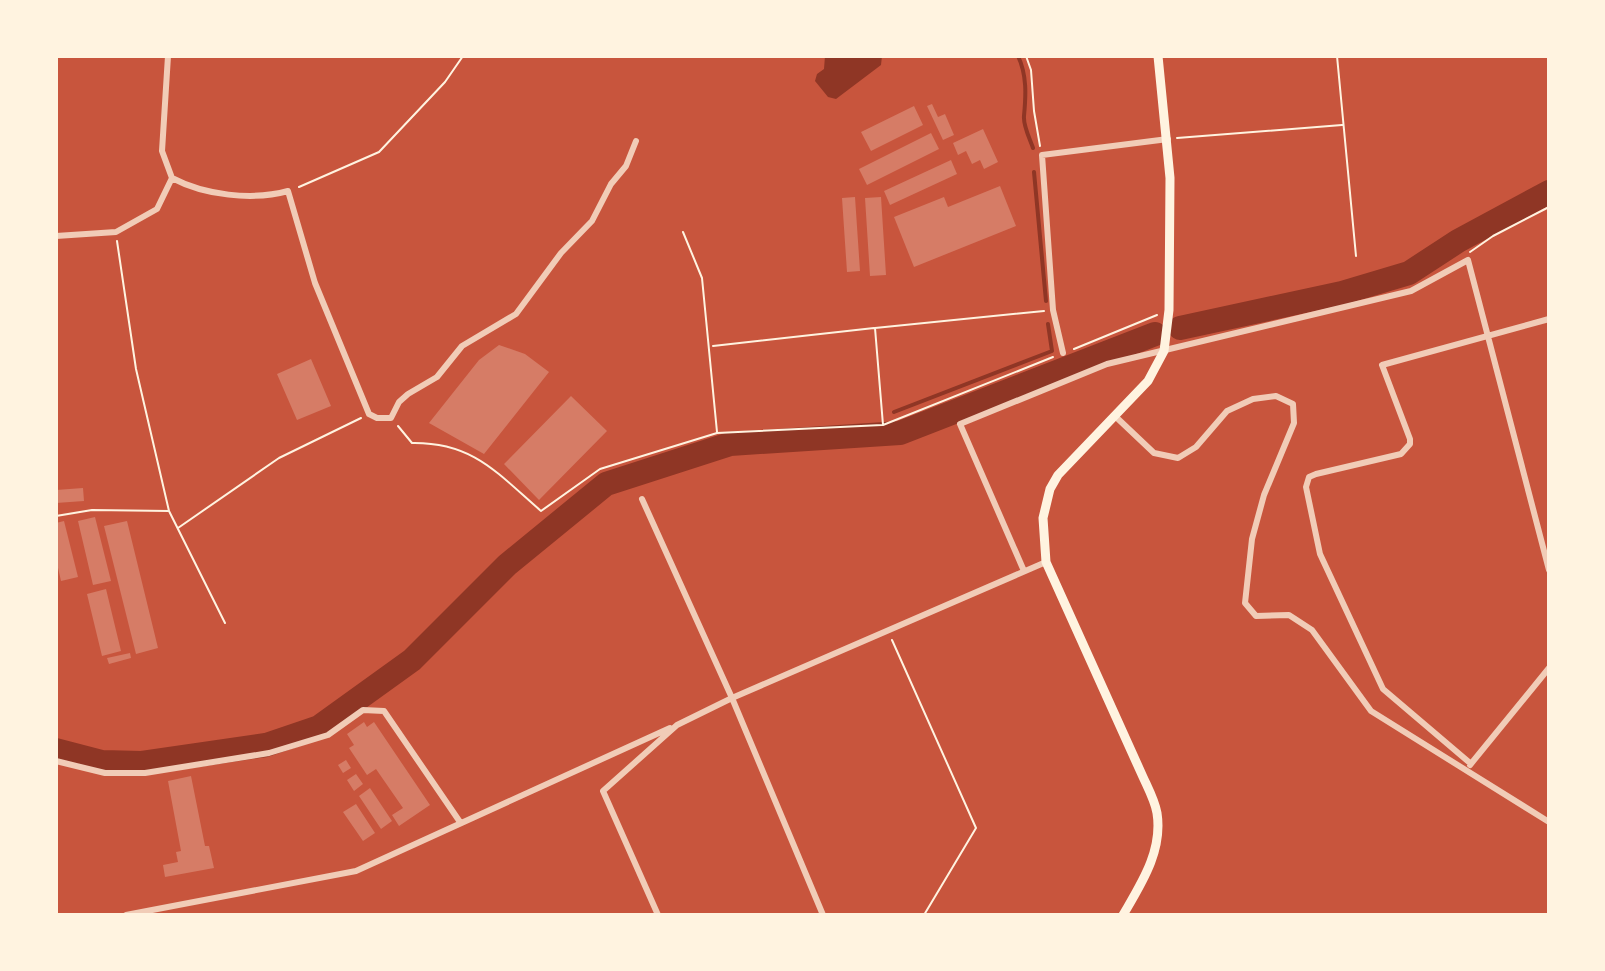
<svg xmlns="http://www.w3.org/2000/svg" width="1605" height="971" viewBox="0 0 1605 971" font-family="'Titillium Web',sans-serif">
<rect width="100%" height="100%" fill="#c8553d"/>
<path fill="#8f3625" d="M825,56H882L881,65L836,99L828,97L815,81L817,74L824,69Z"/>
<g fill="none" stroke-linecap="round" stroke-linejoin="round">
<path stroke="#8f3625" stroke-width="4" d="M1018,56C1027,75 1026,95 1024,116C1023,126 1030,139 1033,148
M1034,172L1046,301
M894,412L1052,351L1048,324"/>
<path stroke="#8f3625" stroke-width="24" d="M1180,328L1342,293L1409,273L1458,241L1549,192
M56,750L102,762L142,763L266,745L319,727L412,660L507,565L606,484L730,444L900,433L1155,334"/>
</g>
<path fill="#d67c66" d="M932,104L938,117L945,114L954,135L943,140L927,106Z
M914,106L923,125L871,151L861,132Z
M983,129L998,162L984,169L980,160L972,164L966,151L958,155L953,143Z
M931,133L939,149L867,185L859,169Z
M951,160L957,174L890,205L884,191Z
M1000,186L1016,226L914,267L894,217L944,197L948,207Z
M855,197L860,271L847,272L842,198Z
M881,197L886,275L870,276L865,198Z
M499,345L525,354L549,372L484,454L429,423L479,360Z
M311,359L331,406L297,420L277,374Z
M571,396L607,431L539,500L504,464Z
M83,488L84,501L56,503V490Z
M95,517L111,581L93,585L78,521Z
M64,521L78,577L61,581L56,559V523Z
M127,521L158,648L136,654L104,526Z
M106,589L121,651L102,656L87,594Z
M130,653L131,658L109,664L107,658Z
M364,722L367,727L374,722L430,805L399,826L392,815L403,808L376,769L367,775L349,748L354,745L347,734Z
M346,760L351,768L343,773L338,765Z
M356,774L363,784L354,791L347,780Z
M191,776L205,846H209L214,868L165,877L163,865L178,862L176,852L181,851L168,781Z
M370,788L392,821L381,829L359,796Z
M356,804L375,833L363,841L343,812Z"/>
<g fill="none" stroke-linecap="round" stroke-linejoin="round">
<path stroke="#fff3e0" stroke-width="2" d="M1026,56L1031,70L1034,111L1040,146
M1337,56L1356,256
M1177,138L1342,125
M299,187L379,152L445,82L463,56
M683,232L702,278L717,432
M117,241L136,369L169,511L225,623
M1470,252L1493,236L1549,207
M1044,311L875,328L883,425L1053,357
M713,346L874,328
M1074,349L1157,315
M398,426L412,443C473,442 497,473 541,511L600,469L717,433L882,425
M56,516L92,510L169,511
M178,528L279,458L361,418
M892,640L976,828L924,915"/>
<path stroke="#f1ccb7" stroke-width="6" d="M168,56L162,151L172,178C204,195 252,201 288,191L315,283L369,414L377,418H391L399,402L408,394L437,377L462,346L516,314L561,253L592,221L611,184L626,166L636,141
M56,236L116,232L157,209L172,178
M1063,353L1053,310L1042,155L1168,139
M1116,417L1154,453L1178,458L1196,447L1227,411L1253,399L1276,396L1293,404L1294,423L1264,495L1252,539L1245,603L1256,616L1289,615L1312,630L1371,711L1549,822
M642,499L732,698L823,915
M1024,571L960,424L1107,364L1411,291L1468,260L1549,570
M56,761L105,773H145L269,753L328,735L363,710L384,711L460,822
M1470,763L1383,689L1320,554L1306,487L1309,477L1316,474L1401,454L1410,444V439L1382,365L1549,319
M1470,765L1549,668
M126,915L356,871L670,728
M658,915L603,791L677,725L732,698L1046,562"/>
<path stroke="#fff3e0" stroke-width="9" d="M1123,915C1141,884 1163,851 1157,813C1155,801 1148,788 1143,777L1046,562L1043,518L1050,489L1058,475L1148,381L1164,351L1169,310L1170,178L1158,56"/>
</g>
<rect width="1605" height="971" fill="none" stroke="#fff3e0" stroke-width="116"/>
</svg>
